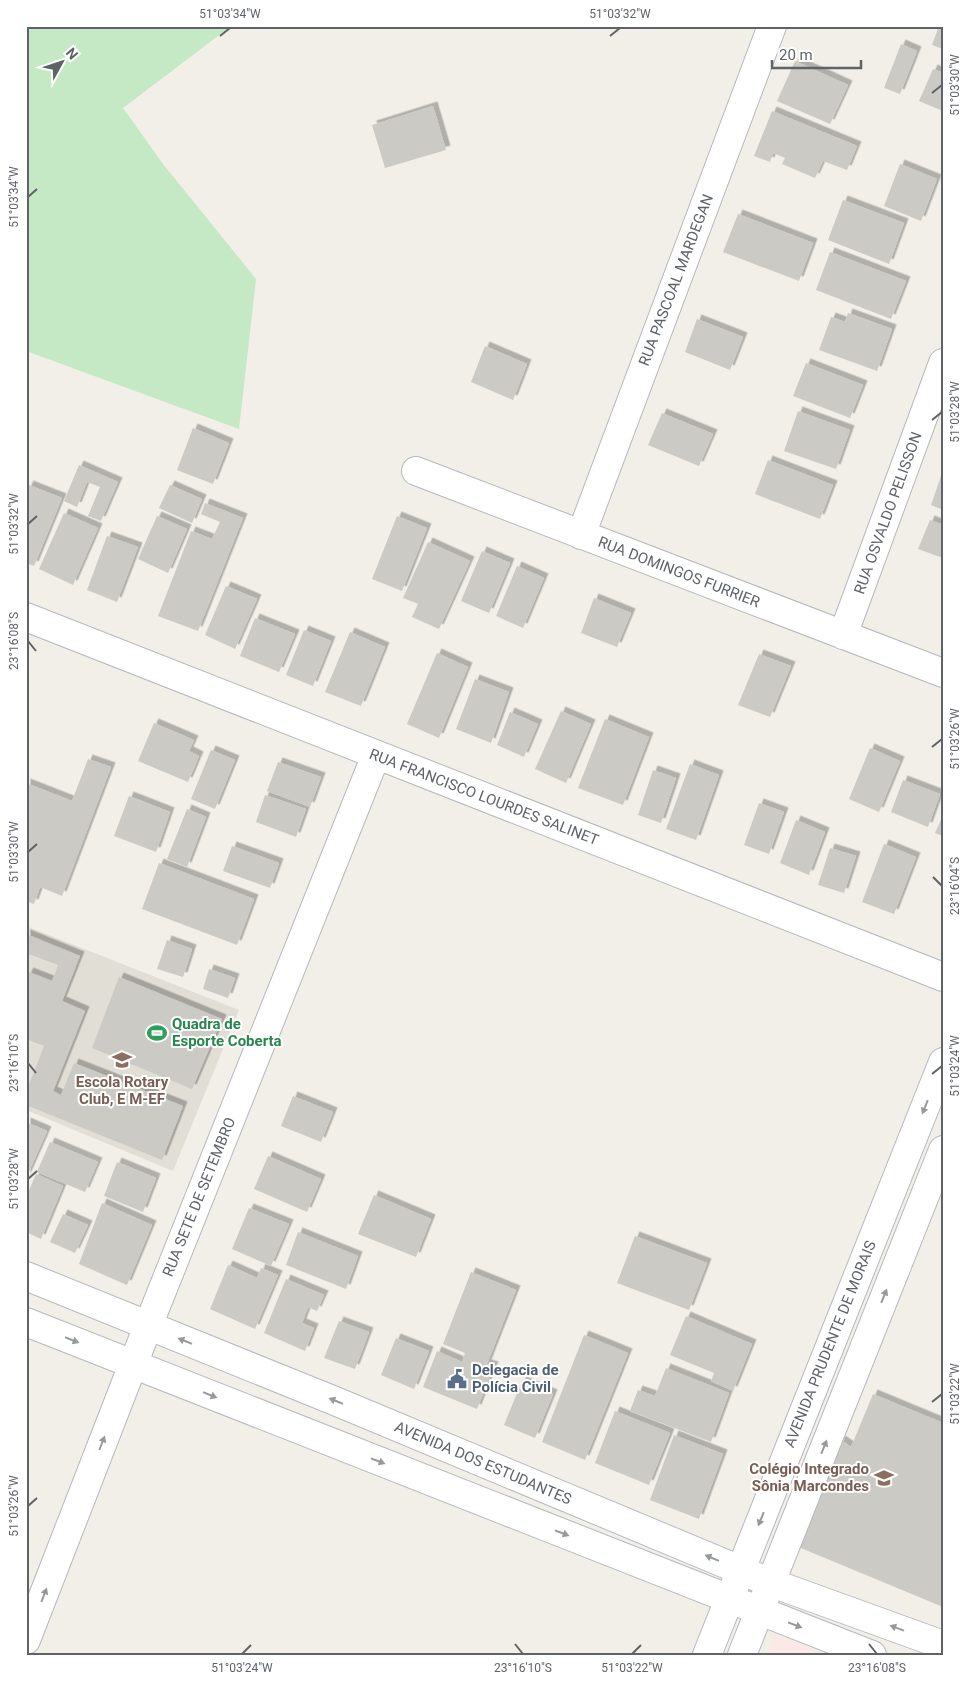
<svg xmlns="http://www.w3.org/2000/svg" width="969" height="1681" viewBox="0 0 969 1681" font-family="Roboto,sans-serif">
<defs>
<filter id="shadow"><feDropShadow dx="4.5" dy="-4.5" stdDeviation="0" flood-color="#0004"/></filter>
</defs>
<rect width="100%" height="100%" fill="#f1efe8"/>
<path fill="#e1ded6" d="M26,926L239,1010L173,1171L26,1110Z"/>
<path fill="#fce8e6" d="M775,1634L826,1655H767Z"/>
<path fill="#c5e8c5" d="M26,26H231L123,108L163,164L256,279L239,429L26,351Z"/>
<path fill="#cccac5" filter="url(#shadow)" d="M939,26H943V49L932,45Z
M901,44L917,51L900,94L884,88Z
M795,61L848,85L830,124L777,101Z
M933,69L943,73V111L919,101Z
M433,106L446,150L385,168L372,125Z
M772,111L857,146L847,170L823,161L815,178L782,164L785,158L773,153L770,162L754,156Z
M900,164L937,179L921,221L884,206Z
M843,200L904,223L889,264L828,240Z
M738,214L813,243L799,281L723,252Z
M830,252L906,281L891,319L816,290Z
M848,313L892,329L877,371L819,350L831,317L845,322Z
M697,319L743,337L730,370L685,352Z
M485,346L527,364L513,400L471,382Z
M806,363L863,385L850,418L793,396Z
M798,411L850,430L836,469L784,451Z
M662,413L713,434L699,466L648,445Z
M193,428L229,443L213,484L177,470Z
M768,460L833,485L820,519L755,494Z
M79,465L118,482L101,521L88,516L100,487L87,482L77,507L64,501Z
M942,473H943V510L931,505Z
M29,485L62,498L34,566L26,563V492Z
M170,485L202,499L192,523L159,508Z
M205,503L243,518L198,631L158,616L191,531L212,539L220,522L201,514Z
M64,513L98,528L73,585L39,569Z
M157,516L187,529L168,573L138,559Z
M397,516L427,528L402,591L372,579Z
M930,520L943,525V558L918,549Z
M107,536L138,547L117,602L87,590Z
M428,542L470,561L439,629L412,617L418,604L403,598Z
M482,551L510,563L489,613L461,601Z
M517,566L544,578L523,628L496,616Z
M226,586L257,599L235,649L205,635Z
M594,598L631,613L617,647L581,633Z
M255,618L295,634L279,672L240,656Z
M304,630L331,641L313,686L286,675Z
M350,632L385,647L361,706L325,692Z
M437,653L468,667L439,738L407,724Z
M759,654L791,666L770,717L738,705Z
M475,679L509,692L491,743L456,729Z
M561,711L591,724L566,783L535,769Z
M510,712L538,724L524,757L497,745Z
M605,719L649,737L623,805L578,788Z
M154,723L194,740L189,751L199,756L188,782L138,761Z
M870,748L900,761L879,812L849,799Z
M211,750L235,760L215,809L191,799Z
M88,759L111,767L62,896L40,887L34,904L26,901V783L72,801Z
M278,762L321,777L310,807L267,791Z
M690,764L719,775L696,840L666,829Z
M653,770L676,778L661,823L638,815Z
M903,780L940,794L928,827L891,812Z
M265,795L306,809L296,837L256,822Z
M129,796L170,812L156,852L114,836Z
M759,803L784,812L769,854L744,845Z
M187,809L206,817L187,867L167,859Z
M943,815V836L935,833Z
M796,820L825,832L809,875L780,863Z
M884,844L916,857L894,914L862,902Z
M232,846L279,863L270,888L223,871Z
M830,848L856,856L844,893L818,885Z
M159,863L254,899L237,945L142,909Z
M26,934L80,956L62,1001L85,1011L53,1091L61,1095L74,1063L183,1106L162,1160L26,1105V1092L44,1046L26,1039V978L29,972L52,981L58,965L26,953Z
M167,940L192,949L183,977L157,969Z
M209,969L235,978L228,998L203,989Z
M119,977L222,1019L192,1089L92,1048Z
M293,1096L333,1112L321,1142L281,1126Z
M26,1122L47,1131L26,1178Z
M50,1142L98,1162L85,1192L37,1172Z
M268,1156L321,1179L307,1212L254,1189Z
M117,1162L156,1178L143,1212L104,1196Z
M36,1174L63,1186L41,1239L26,1232V1197Z
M374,1195L431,1219L416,1257L358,1234Z
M102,1203L152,1225L127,1285L79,1264Z
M249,1208L289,1224L271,1266L232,1249Z
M63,1214L88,1225L75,1253L50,1242Z
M298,1232L358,1256L346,1289L286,1265Z
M635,1236L707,1263L689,1310L617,1283Z
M228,1265L257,1278L261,1268L278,1275L255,1329L210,1309Z
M471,1272L516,1290L487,1364L494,1366L477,1409L423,1387L437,1351L462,1362L465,1353L443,1344Z
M286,1279L324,1295L317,1311L308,1307L302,1323L314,1328L305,1351L264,1333Z
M686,1316L752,1344L733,1391L711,1381L714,1373L670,1355Z
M339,1321L369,1332L355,1369L324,1358Z
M584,1335L628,1353L585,1460L542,1442Z
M396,1338L429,1351L414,1389L381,1375Z
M666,1368L729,1393L711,1442L630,1411L638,1390L655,1396Z
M522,1381L553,1394L535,1438L504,1425Z
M873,1394L943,1423V1607L796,1546L841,1440L851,1447Z
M615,1411L670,1433L649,1485L595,1463Z
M674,1435L723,1454L699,1519L650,1500Z"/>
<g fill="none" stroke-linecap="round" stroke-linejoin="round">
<defs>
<path id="street" d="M416,471L943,673
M581,535L772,26
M26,617L943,977
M843,635L943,363
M26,1640L148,1326L376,755
M707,1655L943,1062
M742,1655L943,1150"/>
<path id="secondary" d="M26,1276L335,1401L769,1582L943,1645
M26,1322L872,1655"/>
</defs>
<use href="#street" stroke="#b5b8bc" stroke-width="30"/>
<use href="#secondary" stroke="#b6babf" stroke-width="30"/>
<use href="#street" stroke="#fff" stroke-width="28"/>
<use href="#secondary" stroke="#fff" stroke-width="28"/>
</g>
<defs><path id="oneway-solid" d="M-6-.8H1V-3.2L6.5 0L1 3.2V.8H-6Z" transform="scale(1.25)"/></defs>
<g fill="#979a9d">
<use href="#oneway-solid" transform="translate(925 1107) rotate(112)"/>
<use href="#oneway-solid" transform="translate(884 1296) rotate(-68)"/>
<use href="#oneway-solid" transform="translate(72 1340) rotate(22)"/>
<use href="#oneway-solid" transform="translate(185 1341) rotate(-158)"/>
<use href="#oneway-solid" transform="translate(210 1395) rotate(22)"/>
<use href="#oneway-solid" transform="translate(336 1401) rotate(-158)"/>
<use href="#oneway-solid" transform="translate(102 1443) rotate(-69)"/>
<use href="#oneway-solid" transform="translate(824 1447) rotate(-68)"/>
<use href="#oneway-solid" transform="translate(378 1461) rotate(21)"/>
<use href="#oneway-solid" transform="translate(761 1519) rotate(112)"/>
<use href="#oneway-solid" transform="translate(562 1533) rotate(21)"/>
<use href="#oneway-solid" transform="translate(712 1558) rotate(-157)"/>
<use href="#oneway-solid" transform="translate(44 1595) rotate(-69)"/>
<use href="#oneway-solid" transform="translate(795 1625) rotate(21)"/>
<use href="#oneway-solid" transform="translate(897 1628) rotate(-160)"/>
</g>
<path fill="none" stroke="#5f6368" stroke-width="2" d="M220,36L230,28M610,36L620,28M932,93L942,85M28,197L37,189M932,420L942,412M28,524L37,516M28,641L36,651M932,747L942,739M28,852L37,844M933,877L942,886M28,1063L36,1073M932,1074L942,1066M28,1179L37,1171M932,1402L942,1394M28,1506L37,1498M515,1644L523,1654M869,1644L877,1654M242,1654L251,1645M632,1654L641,1645"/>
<defs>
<symbol id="stadium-bare" viewBox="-9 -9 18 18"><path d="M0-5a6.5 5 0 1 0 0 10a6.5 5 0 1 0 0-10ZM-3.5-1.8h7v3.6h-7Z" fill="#2e9e5b" stroke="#fff" stroke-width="2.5" paint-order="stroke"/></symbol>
<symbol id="school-bare" viewBox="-9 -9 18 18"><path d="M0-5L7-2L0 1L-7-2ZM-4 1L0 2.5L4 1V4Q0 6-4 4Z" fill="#8d6e63" stroke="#fff" stroke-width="2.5" paint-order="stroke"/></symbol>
<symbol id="civic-bare" viewBox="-9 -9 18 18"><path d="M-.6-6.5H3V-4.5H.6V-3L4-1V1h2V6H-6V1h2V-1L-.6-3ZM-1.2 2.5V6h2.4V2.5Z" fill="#5c6f8a" stroke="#fff" stroke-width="2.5" paint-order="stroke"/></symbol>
</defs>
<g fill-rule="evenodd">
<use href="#stadium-bare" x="143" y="1019" width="28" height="28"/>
<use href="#school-bare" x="108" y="1046" width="28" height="28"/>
<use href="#civic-bare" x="443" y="1365" width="28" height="28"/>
<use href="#school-bare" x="870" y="1464" width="28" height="28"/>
</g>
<g text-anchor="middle" stroke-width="4" stroke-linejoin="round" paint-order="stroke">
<g font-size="15" fill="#5f6368" stroke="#fff">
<text transform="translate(676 280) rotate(-69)" y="5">RUA PASCOAL MARDEGAN</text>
<text transform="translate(888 513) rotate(-70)" y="5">RUA OSVALDO PELISSON</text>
<text transform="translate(679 572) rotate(21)" y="5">RUA DOMINGOS FURRIER</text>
<text transform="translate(484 797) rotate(21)" y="5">RUA FRANCISCO LOURDES SALINET</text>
<text transform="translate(199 1197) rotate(-68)" y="5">RUA SETE DE SETEMBRO</text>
<text transform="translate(830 1344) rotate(-68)" y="5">AVENIDA PRUDENTE DE MORAIS</text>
<text transform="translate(483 1463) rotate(23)" y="5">AVENIDA DOS ESTUDANTES</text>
</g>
<g font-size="15" font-weight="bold" fill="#27864d" stroke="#fff" text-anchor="start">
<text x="172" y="1029">Quadra de<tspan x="172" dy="17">Esporte Coberta</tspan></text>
</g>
<g font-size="15" font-weight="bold" fill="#785e54" stroke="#fff">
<text x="122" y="1087">Escola Rotary<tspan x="122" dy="17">Club, E M-EF</tspan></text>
<text x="869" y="1474" text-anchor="end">Colégio Integrado<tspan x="869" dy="17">Sônia Marcondes</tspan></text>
</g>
<g font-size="15" font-weight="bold" fill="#4e5e75" stroke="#fff" text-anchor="start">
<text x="472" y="1375">Delegacia de<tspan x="472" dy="17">Polícia Civil</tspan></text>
</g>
</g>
<rect width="969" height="1681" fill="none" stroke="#ffffff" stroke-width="55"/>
<g transform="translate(62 62) rotate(50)" stroke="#ffffff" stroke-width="4" paint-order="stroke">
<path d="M0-4L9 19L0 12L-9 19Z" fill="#5f6368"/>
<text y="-8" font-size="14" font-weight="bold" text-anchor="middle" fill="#5f6368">N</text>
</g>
<path d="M772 60v8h89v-8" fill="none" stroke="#5f6368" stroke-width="2.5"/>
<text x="779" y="60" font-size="15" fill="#5f6368" stroke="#ffffff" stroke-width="4" paint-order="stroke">20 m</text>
<rect x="28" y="28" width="914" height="1626" fill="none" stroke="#5f6368" stroke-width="2"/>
<g font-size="12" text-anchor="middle" fill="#5f6368">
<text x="230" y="18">51°03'34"W</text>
<text x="620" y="18">51°03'32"W</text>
<text transform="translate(955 85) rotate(-90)" y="4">51°03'30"W</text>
<text transform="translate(14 197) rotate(-90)" y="4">51°03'34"W</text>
<text transform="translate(955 412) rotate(-90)" y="4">51°03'28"W</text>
<text transform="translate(14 524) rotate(-90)" y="4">51°03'32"W</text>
<text transform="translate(14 641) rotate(-90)" y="4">23°16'08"S</text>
<text transform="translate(955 739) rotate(-90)" y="4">51°03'26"W</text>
<text transform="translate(14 852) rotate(-90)" y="4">51°03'30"W</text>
<text transform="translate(955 886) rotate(-90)" y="4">23°16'04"S</text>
<text transform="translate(14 1063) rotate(-90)" y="4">23°16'10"S</text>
<text transform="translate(955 1066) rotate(-90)" y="4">51°03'24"W</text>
<text transform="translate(14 1179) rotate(-90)" y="4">51°03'28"W</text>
<text transform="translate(955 1394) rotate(-90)" y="4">51°03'22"W</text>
<text transform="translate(14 1506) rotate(-90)" y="4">51°03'26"W</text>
<text x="242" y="1672">51°03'24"W</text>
<text x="523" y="1672">23°16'10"S</text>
<text x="632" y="1672">51°03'22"W</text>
<text x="877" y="1672">23°16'08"S</text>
</g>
</svg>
